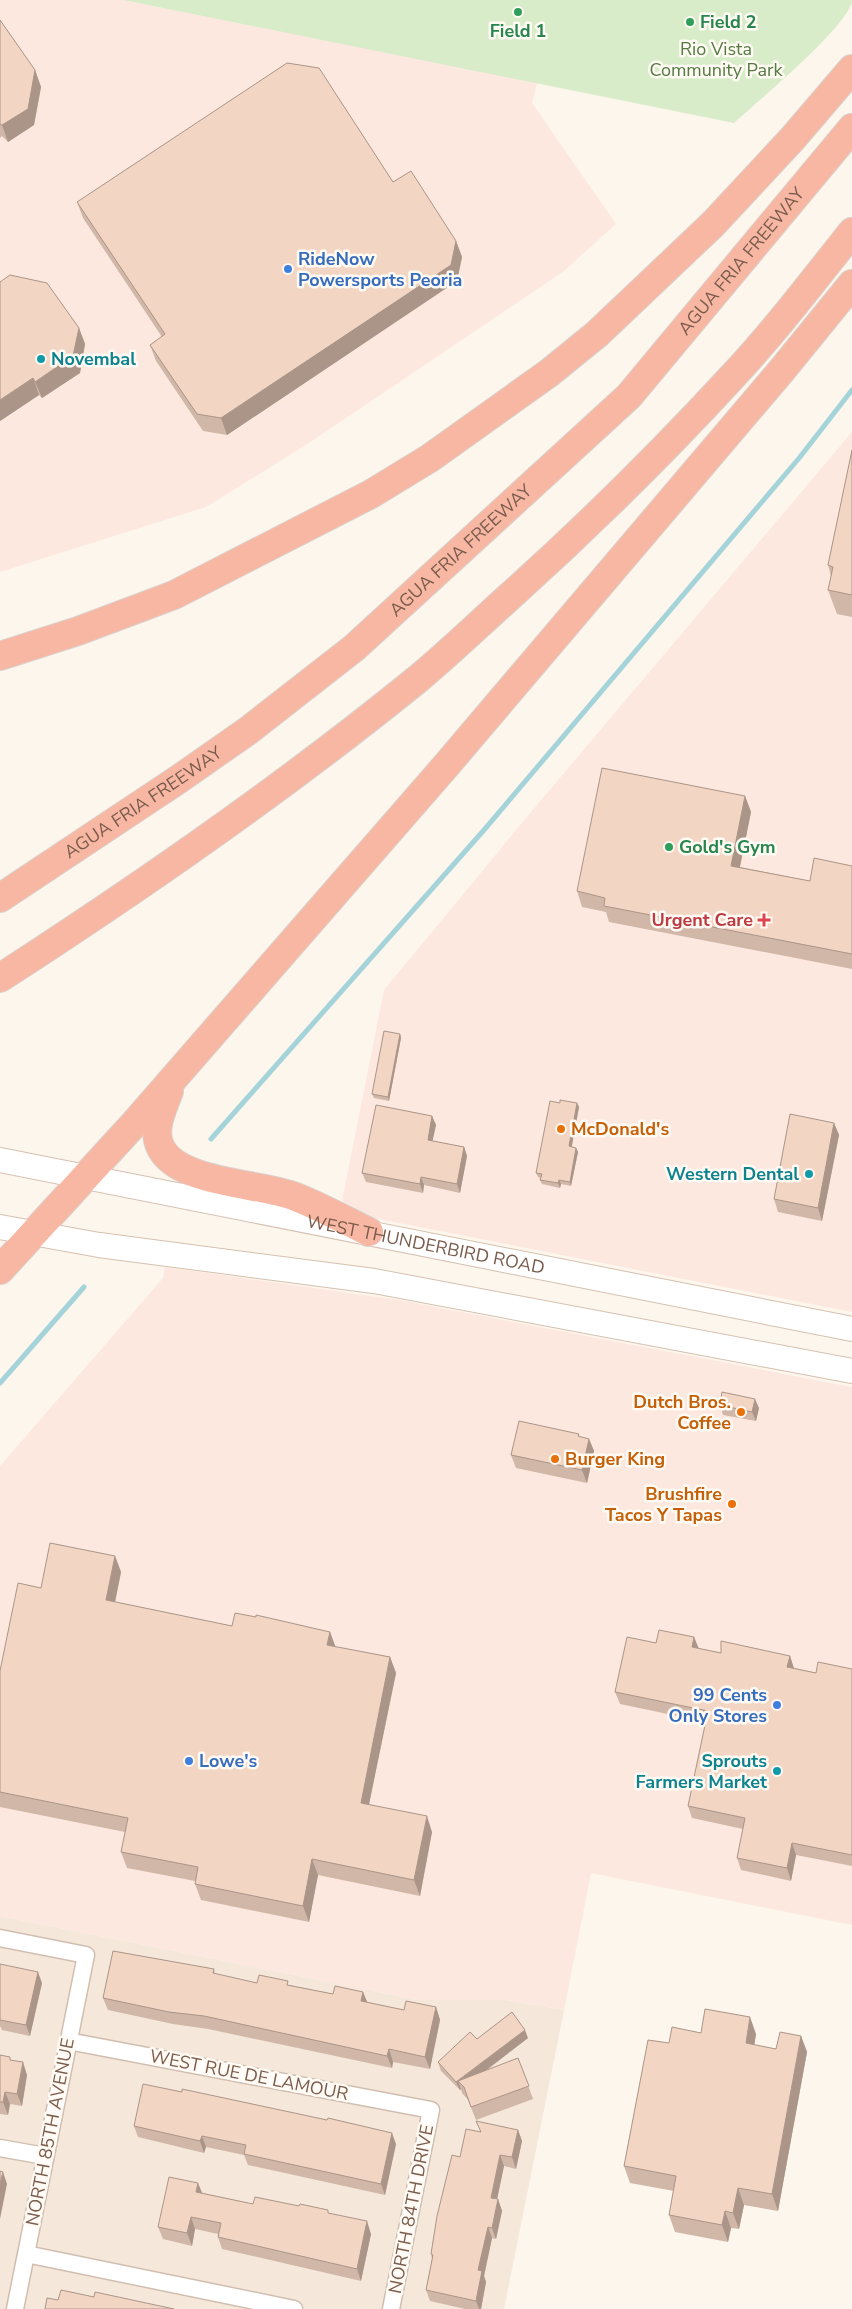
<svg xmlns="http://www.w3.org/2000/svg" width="852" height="2309" viewBox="0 0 852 2309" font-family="'Nunito Sans',sans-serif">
<rect width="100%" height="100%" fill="#fdf6ec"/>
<path fill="#f5e8da" d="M0,1916L418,2000H506L564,2010L504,2309H0Z"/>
<path fill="#fde8e0" d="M0,0H123L537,83L532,103L616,224L564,271L309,443L206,507L0,572Z
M852,432V1312L368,1217L342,1201L384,990L526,818Z
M165,1267L399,1300L852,1387V1925L591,1873L564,2010L506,2000H418L0,1916V1466L163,1278Z"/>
<path fill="#d8ecc9" d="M123,0H852C852,23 755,104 734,123Z"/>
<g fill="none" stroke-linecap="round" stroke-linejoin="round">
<path stroke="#a5d3da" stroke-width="5" d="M211,1139L484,830L800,457L852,390
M0,1383L84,1287"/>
<defs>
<path id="street" d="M0,1938L86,1955L15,2309
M68,2041L431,2110L391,2309
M0,2148L45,2156
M26,2254L294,2309"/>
<g id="secondary">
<path id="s1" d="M0,1160L852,1329"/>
<path d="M0,1227L99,1245L374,1281L852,1371"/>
</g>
<g id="highway">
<path d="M0,656L78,631L174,595L371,494L430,458L549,373L597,334L713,224L793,138L852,69"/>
<path id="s2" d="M0,898L179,779L249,730L354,648L629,396L852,128"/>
<path d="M0,978C144,885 285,787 419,678C449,653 478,625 508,598C586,528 661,454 732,377C775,331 813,281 852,232"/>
<path d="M169,1091C163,1108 152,1129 160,1146C176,1184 262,1183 296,1197C321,1207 345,1220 369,1232"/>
<path d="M0,1270L133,1125L444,768L782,370L852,284"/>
</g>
</defs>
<use href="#street" stroke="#d1beb0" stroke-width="19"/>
<use href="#secondary" stroke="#d6c0b0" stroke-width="26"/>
<use href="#highway" stroke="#dad1cd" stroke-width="30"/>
<use href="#street" stroke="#fff" stroke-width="16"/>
<use href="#secondary" stroke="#fff" stroke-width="24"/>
<use href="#highway" stroke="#f7b7a3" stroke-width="28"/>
</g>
<path fill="#d1b7a8" d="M0,20L35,70L41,87L34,125L8,142L2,136L0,138Z
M393,182L456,241L462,257L457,281L227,435L203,431L156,361L150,345L162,337L83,218L77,202Z
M0,282L79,328L85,344L80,373L42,398L39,395L0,421Z
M852,450V617L837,614L828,590L831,576L828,565Z
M745,796L751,812L740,867L810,881L852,866V969L609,922L606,912L582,907L577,891Z
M400,1034L401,1038L389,1101L374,1098L372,1094Z
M560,1103H577L579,1107L571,1147L576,1148L578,1152L571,1186L561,1184L560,1188L542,1184L540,1180L541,1178L538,1177L536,1173Z
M432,1116L436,1125L432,1141L464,1147L467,1156L460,1193L424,1185L423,1193L366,1182L362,1173Z
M834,1123L839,1135L822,1221L778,1212L774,1199Z
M720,1405L759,1408L756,1421L723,1415Z
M580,1437L589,1439L594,1451L587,1483L516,1468L511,1455Z
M115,1556L121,1572L115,1602L232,1626L330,1632L335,1647L390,1657L396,1673L369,1804L432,1832L420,1896L318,1875L309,1922L201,1900L195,1884V1881L127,1868L121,1852L125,1832L0,1807V1671L41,1588Z
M694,1637L698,1648L721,1653L790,1656L794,1668L816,1673L852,1669V1866L796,1855L791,1881L741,1870L737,1858L743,1829L692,1818L688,1806L706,1722L620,1704L615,1692L656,1643Z
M0,1964L42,1983L30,2036L2,2030L0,2026Z
M214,1969L215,1974L257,1983L289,1985L333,1994L363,1992L367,2002L404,2010L436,2007L440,2020L430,2069L393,2062L392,2068L208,2029L173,2024L108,2010L103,1998Z
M701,2033L756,2034L754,2045L776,2049L801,2036L807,2052L778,2211L744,2205L739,2229L731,2228L728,2242L675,2232L669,2215L674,2191L630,2183L624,2166Z
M528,2038L487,2070L518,2058L533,2099L476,2120L468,2100L462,2093L461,2089L460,2090L441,2071L438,2062L477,2039Z
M0,2055L11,2060L27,2075L22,2106L10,2104L8,2115L0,2114Z
M134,2126L396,2144L385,2195L248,2165L244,2155L206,2147L204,2153L138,2137Z
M518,2130L522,2141L516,2169L504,2166L497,2199H498L502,2211L496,2239L492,2238L484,2276L486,2282L481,2309H465L430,2301L426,2290L432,2259L431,2254L460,2157L481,2132Z
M202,2193L253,2204L330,2214L371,2234L361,2281L222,2249L218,2237V2234L195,2229L192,2246L163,2239L158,2227Z"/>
<path fill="#aa9588" d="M35,70L41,87L34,125L8,142L2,125Z
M456,241L462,257L457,281L227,435L221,418Z
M79,328L85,344L80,373L42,398L35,382Z
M33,378L39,395L0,421V400Z
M745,796L751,812L737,881L731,866Z
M400,1034L401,1038L389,1101L388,1097Z
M577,1103L579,1107L571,1151L569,1146Z
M432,1116L436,1125L431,1148L428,1140Z
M834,1123L839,1135L822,1221L818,1208Z
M464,1147L467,1156L460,1193L457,1184Z
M576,1148L578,1152L571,1186L570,1182Z
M421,1177L424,1185L423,1193L420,1184Z
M559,1180L561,1184L560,1188L558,1183Z
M755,1399L759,1408L756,1421L752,1412Z
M589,1439L594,1451L587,1483L582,1470Z
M115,1556L121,1572L112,1617L106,1600Z
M330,1632L336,1648L327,1645Z
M694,1637L699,1649L692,1647Z
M790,1656L794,1669L787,1667Z
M390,1657L396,1673L366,1819L361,1803Z
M427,1816L432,1832L420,1896L414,1880Z
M792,1843L796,1855L791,1881L787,1868Z
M312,1859L318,1875L309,1922L303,1906Z
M38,1972L42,1983L30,2036L26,2025Z
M363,1992L368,2004L361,2001Z
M436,2007L440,2020L430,2069L425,2057Z
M750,2017L756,2034L752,2060L746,2043Z
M525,2030L528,2038L464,2087L458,2081Z
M801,2036L807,2052L778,2211L772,2194Z
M389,2049L393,2062L392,2068L387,2056Z
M23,2062L27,2075L22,2106L17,2094Z
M458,2081L461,2089L460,2090L456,2082Z
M5,2092L10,2104L8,2115L3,2102Z
M518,2130L522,2141L516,2169L512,2157Z
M392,2133L396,2144L385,2195L381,2184Z
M202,2136L206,2147L204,2153L200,2141Z
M500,2155L504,2166L495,2209L491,2198Z
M3,2172L7,2184L0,2219V2184Z
M198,2183L203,2195L196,2192Z
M738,2188L744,2205L739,2229L733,2213Z
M498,2199L502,2211L496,2239L492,2228Z
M725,2211L731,2228L728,2242L722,2225Z
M191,2217L195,2229L192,2246L187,2233Z
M367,2221L371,2234L361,2281L357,2269Z
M488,2227L492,2238L484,2276L486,2282L481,2309H479L476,2301L478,2270Z"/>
<path fill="#f3d5c3" stroke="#aa9588" d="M0,20L35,70L28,109L2,125L0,124Z
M287,63L319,68L393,182L411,171L456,241L451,265L221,418L197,414L150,345L165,334L77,202Z
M10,275L47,283L79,328L73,356L35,382L33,378L0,400V282Z
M852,450V595L828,590L833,567L828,565Z
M602,768L745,796L731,866L810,881L814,858L852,866V954L604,906L605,898L577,891Z
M384,1031L400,1034L388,1097L372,1094Z
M560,1100L577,1103L569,1146L576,1148L570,1182L559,1180L558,1183L540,1180L542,1174L536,1173L550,1101L560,1103Z
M376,1105L432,1116L428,1140L464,1147L457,1184L421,1177L420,1184L362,1173Z
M790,1114L834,1123L818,1208L774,1199Z
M722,1392L755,1399L752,1412L720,1405Z
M519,1421L579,1434L578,1436L589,1439L582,1470L511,1455Z
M50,1543L115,1556L106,1600L232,1626L235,1613L256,1617V1615L330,1632L327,1645L390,1657L361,1803L427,1816L414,1880L312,1859L303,1906L195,1884L198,1867L121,1852L128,1818L0,1792V1671L18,1583L41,1588Z
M659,1630L694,1637L692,1647L721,1653V1641L790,1656L787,1667L816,1673L818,1662L852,1669V1855L792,1843L787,1868L737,1858L745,1818L688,1806L708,1711L615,1692L627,1637L656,1643Z
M113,1951L214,1969L213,1973L257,1983L259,1975L288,1981L287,1985L333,1994L335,1986L363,1992L361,2001L404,2010L406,2001L436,2007L425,2057L389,2049L387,2056L204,2016L169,2012L103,1998Z
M0,1964L38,1972L26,2025L0,2020Z
M705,2009L750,2017L746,2043L776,2049L780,2032L801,2036L772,2194L738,2188L733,2213L725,2211L722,2225L669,2215L676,2176L624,2166L648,2040L669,2043L672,2027L701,2033Z
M512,2012L525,2030L456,2082L438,2062L470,2032L477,2039Z
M0,2055L10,2057V2060L23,2062L17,2094L5,2092L3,2102H0Z
M518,2058L529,2086L471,2107L464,2087L458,2081Z
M143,2084L182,2092V2089L327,2120L328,2118L392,2133L381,2184L244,2154L246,2145L202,2136L200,2141L134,2126Z
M476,2121L518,2130L512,2157L500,2155L491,2198L498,2199L492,2228L488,2227L478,2270L482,2271L476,2301L426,2290L433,2255L431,2254L437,2216L452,2155L460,2157L466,2129L481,2132Z
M0,2171L3,2172L0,2184Z
M169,2177L198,2183L196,2192L253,2204L255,2197L299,2206L300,2204L328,2210V2213L367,2221L357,2269L218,2237L221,2223L191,2217L187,2233L158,2227Z
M61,2290L94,2297L95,2292L174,2309H45L47,2298L58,2300Z"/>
<g fill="#2e9e5b" stroke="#fffaf3" stroke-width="2">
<circle cx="518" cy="12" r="5"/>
<circle cx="690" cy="22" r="5"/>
<circle cx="669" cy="847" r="5"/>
</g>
<g fill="#3f7fe0" stroke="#fffaf3" stroke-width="2">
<circle cx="288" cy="269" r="5"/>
<circle cx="777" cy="1705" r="5"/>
<circle cx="189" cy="1761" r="5"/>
</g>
<g fill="#0f9aa8" stroke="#fffaf3" stroke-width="2">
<circle cx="41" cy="359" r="5"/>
<circle cx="809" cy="1174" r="5"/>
<circle cx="777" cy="1771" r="5"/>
</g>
<path fill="#e0444e" stroke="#fffaf3" stroke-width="2" d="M761.5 912.5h5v5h5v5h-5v5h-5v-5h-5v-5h5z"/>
<g fill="#e8710a" stroke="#fffaf3" stroke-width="2">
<circle cx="561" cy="1129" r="5"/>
<circle cx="741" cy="1412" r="5"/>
<circle cx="555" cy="1459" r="5"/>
<circle cx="732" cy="1504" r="5"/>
</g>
<g text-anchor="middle" stroke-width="5" stroke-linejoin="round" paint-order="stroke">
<g font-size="18" font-weight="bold" fill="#27864d" stroke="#fffaf3" text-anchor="start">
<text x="700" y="28">Field 2</text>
<text x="518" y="37" text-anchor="middle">Field 1</text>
<text x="679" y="853">Gold's Gym</text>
</g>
<g font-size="18" fill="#537a41" stroke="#fffaf3">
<text x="716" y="55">Rio Vista<tspan x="716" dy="21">Community Park</tspan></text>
</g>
<g font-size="18" font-weight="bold" fill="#366cbe" stroke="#fffaf3" text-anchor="start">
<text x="298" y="265">RideNow<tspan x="298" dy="21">Powersports Peoria</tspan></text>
<text x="767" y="1701" text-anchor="end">99 Cents<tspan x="767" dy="21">Only Stores</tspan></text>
<text x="199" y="1767">Lowe's</text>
</g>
<g font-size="18" fill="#7a5c4d" stroke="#fffaf3">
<text dy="6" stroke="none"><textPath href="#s2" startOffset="982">AGUA FRIA FREEWAY</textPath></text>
<text dy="6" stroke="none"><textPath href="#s2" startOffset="578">AGUA FRIA FREEWAY</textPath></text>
<text dy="6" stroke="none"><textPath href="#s2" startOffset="172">AGUA FRIA FREEWAY</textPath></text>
<text dy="6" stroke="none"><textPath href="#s1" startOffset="434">WEST THUNDERBIRD ROAD</textPath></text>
<text transform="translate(249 2075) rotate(11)" y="6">WEST RUE DE LAMOUR</text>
<text transform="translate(50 2132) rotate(-79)" y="6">NORTH 85TH AVENUE</text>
<text transform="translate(411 2209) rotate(-79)" y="6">NORTH 84TH DRIVE</text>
</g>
<g font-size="18" font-weight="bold" fill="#0d838f" stroke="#fffaf3" text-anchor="end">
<text x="51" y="365" text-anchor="start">Novembal</text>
<text x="799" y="1180">Western Dental</text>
<text x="767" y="1767">Sprouts<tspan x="767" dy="21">Farmers Market</tspan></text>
</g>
<g font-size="18" font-weight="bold" fill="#be3a42" stroke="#fffaf3" text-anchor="end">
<text x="753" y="926">Urgent Care</text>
</g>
<g font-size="18" font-weight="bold" fill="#c56008" stroke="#fffaf3" text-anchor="start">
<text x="571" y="1135">McDonald's</text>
<text x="731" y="1408" text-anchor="end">Dutch Bros.<tspan x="731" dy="21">Coffee</tspan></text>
<text x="565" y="1465">Burger King</text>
<text x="722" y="1500" text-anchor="end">Brushfire<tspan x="722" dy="21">Tacos Y Tapas</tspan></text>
</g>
</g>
</svg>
